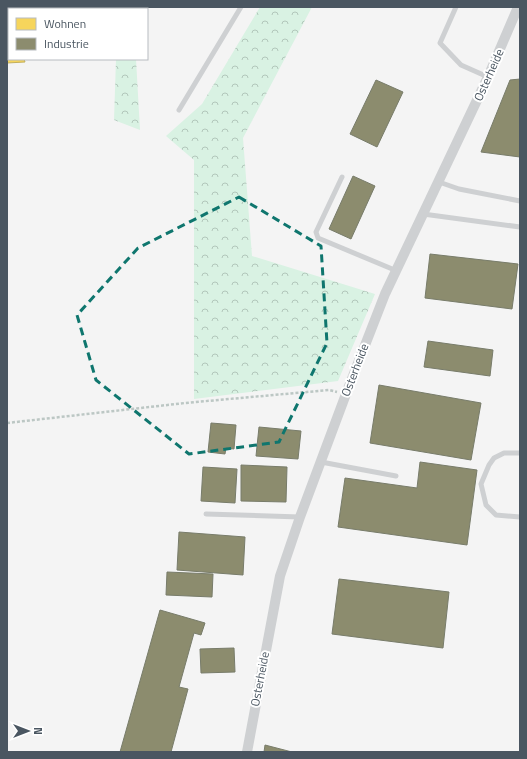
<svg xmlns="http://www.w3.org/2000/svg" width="527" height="759" viewBox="0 0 527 759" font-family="'Titillium Web',sans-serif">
<defs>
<pattern id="forest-crowns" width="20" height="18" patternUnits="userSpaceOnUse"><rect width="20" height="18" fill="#d9f2e3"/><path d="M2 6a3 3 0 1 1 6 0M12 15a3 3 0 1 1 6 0" fill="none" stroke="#b2c7bb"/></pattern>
</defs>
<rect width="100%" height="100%" fill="#f4f4f4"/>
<path fill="url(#forest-crowns)" d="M260,7H312L243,138L252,256L375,294L338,381L194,399V160L166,136L202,104Z
M116,59H136L140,130L114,120Z"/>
<path fill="#f6d55c" stroke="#c2af5e" d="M7,40H9V59H24L25,62L7,63Z"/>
<path fill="#8c8c6e" stroke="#787c6a" d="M520,79V157L481,152L510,80Z
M376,80L403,92L377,147L350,134Z
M353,176L375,186L351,239L329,229Z
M430,254L518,264L512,309L425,298Z
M428,341L493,350L490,376L424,367Z
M379,385L481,403L471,460L370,443Z
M211,423L236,425L234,449L226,448L225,454L208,452Z
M259,427L301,431L298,459L256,456Z
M420,462L477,470L467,545L338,527L345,478L417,488Z
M241,465L287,467L286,502L241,501Z
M203,467L237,469L235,503L201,501Z
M179,532L245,537L243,575L177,570Z
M167,572L213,574L212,597L166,595Z
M339,579L449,592L443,648L332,634Z
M160,610L205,623L201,635L194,633L179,687L188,689L171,752H120Z
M234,648L235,672L201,673L200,649Z
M265,745L292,752H264Z"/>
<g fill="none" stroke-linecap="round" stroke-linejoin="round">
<path stroke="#bcc7c4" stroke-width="2.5" stroke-dasharray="3 2" stroke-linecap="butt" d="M7,423L185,403L329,390L337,392"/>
<path stroke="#ced0d2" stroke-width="5" d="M139,7V9
M456,7L440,43L461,65L488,77
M179,110L241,7
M342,177L316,232L318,238L397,271
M439,182L459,189L520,201
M423,214L520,227
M520,453H504L494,458L489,465L481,484L486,505L496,515L520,517
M321,462L396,476
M206,514L300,517"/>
<path stroke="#ced0d2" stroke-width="10" d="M247,752L280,576L300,517L346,394L385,294L488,77L518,7"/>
</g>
<path fill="none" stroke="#0f766e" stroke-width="3" stroke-dasharray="8 5" stroke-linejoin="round" d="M239,197L321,246L327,343L279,442L189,454L96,380L77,315L138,248Z"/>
<g text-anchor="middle" stroke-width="4" stroke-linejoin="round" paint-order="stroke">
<g font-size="12" fill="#4a5661" stroke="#fff">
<text transform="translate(489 75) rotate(-66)" y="4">Osterheide</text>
<text transform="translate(355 370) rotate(-69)" y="4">Osterheide</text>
<text transform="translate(260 679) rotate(-79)" y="4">Osterheide</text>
</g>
</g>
<rect width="527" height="759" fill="none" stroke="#4a5661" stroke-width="16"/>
<rect x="8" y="8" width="140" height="52" fill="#ffffff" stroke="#b7bbc0"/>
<rect x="16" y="18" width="20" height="12" fill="#f6d55c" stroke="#b7bbc0"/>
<text x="44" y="28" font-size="12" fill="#4a5661">Wohnen</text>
<rect x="16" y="38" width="20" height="12" fill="#8c8c6e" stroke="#b7bbc0"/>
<text x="44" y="48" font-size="12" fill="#4a5661">Industrie</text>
<g transform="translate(28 731) rotate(90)" stroke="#ffffff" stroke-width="3" paint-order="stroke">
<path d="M0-3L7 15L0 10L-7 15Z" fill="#4a5661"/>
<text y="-6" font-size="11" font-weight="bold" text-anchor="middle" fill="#4a5661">N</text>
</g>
</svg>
